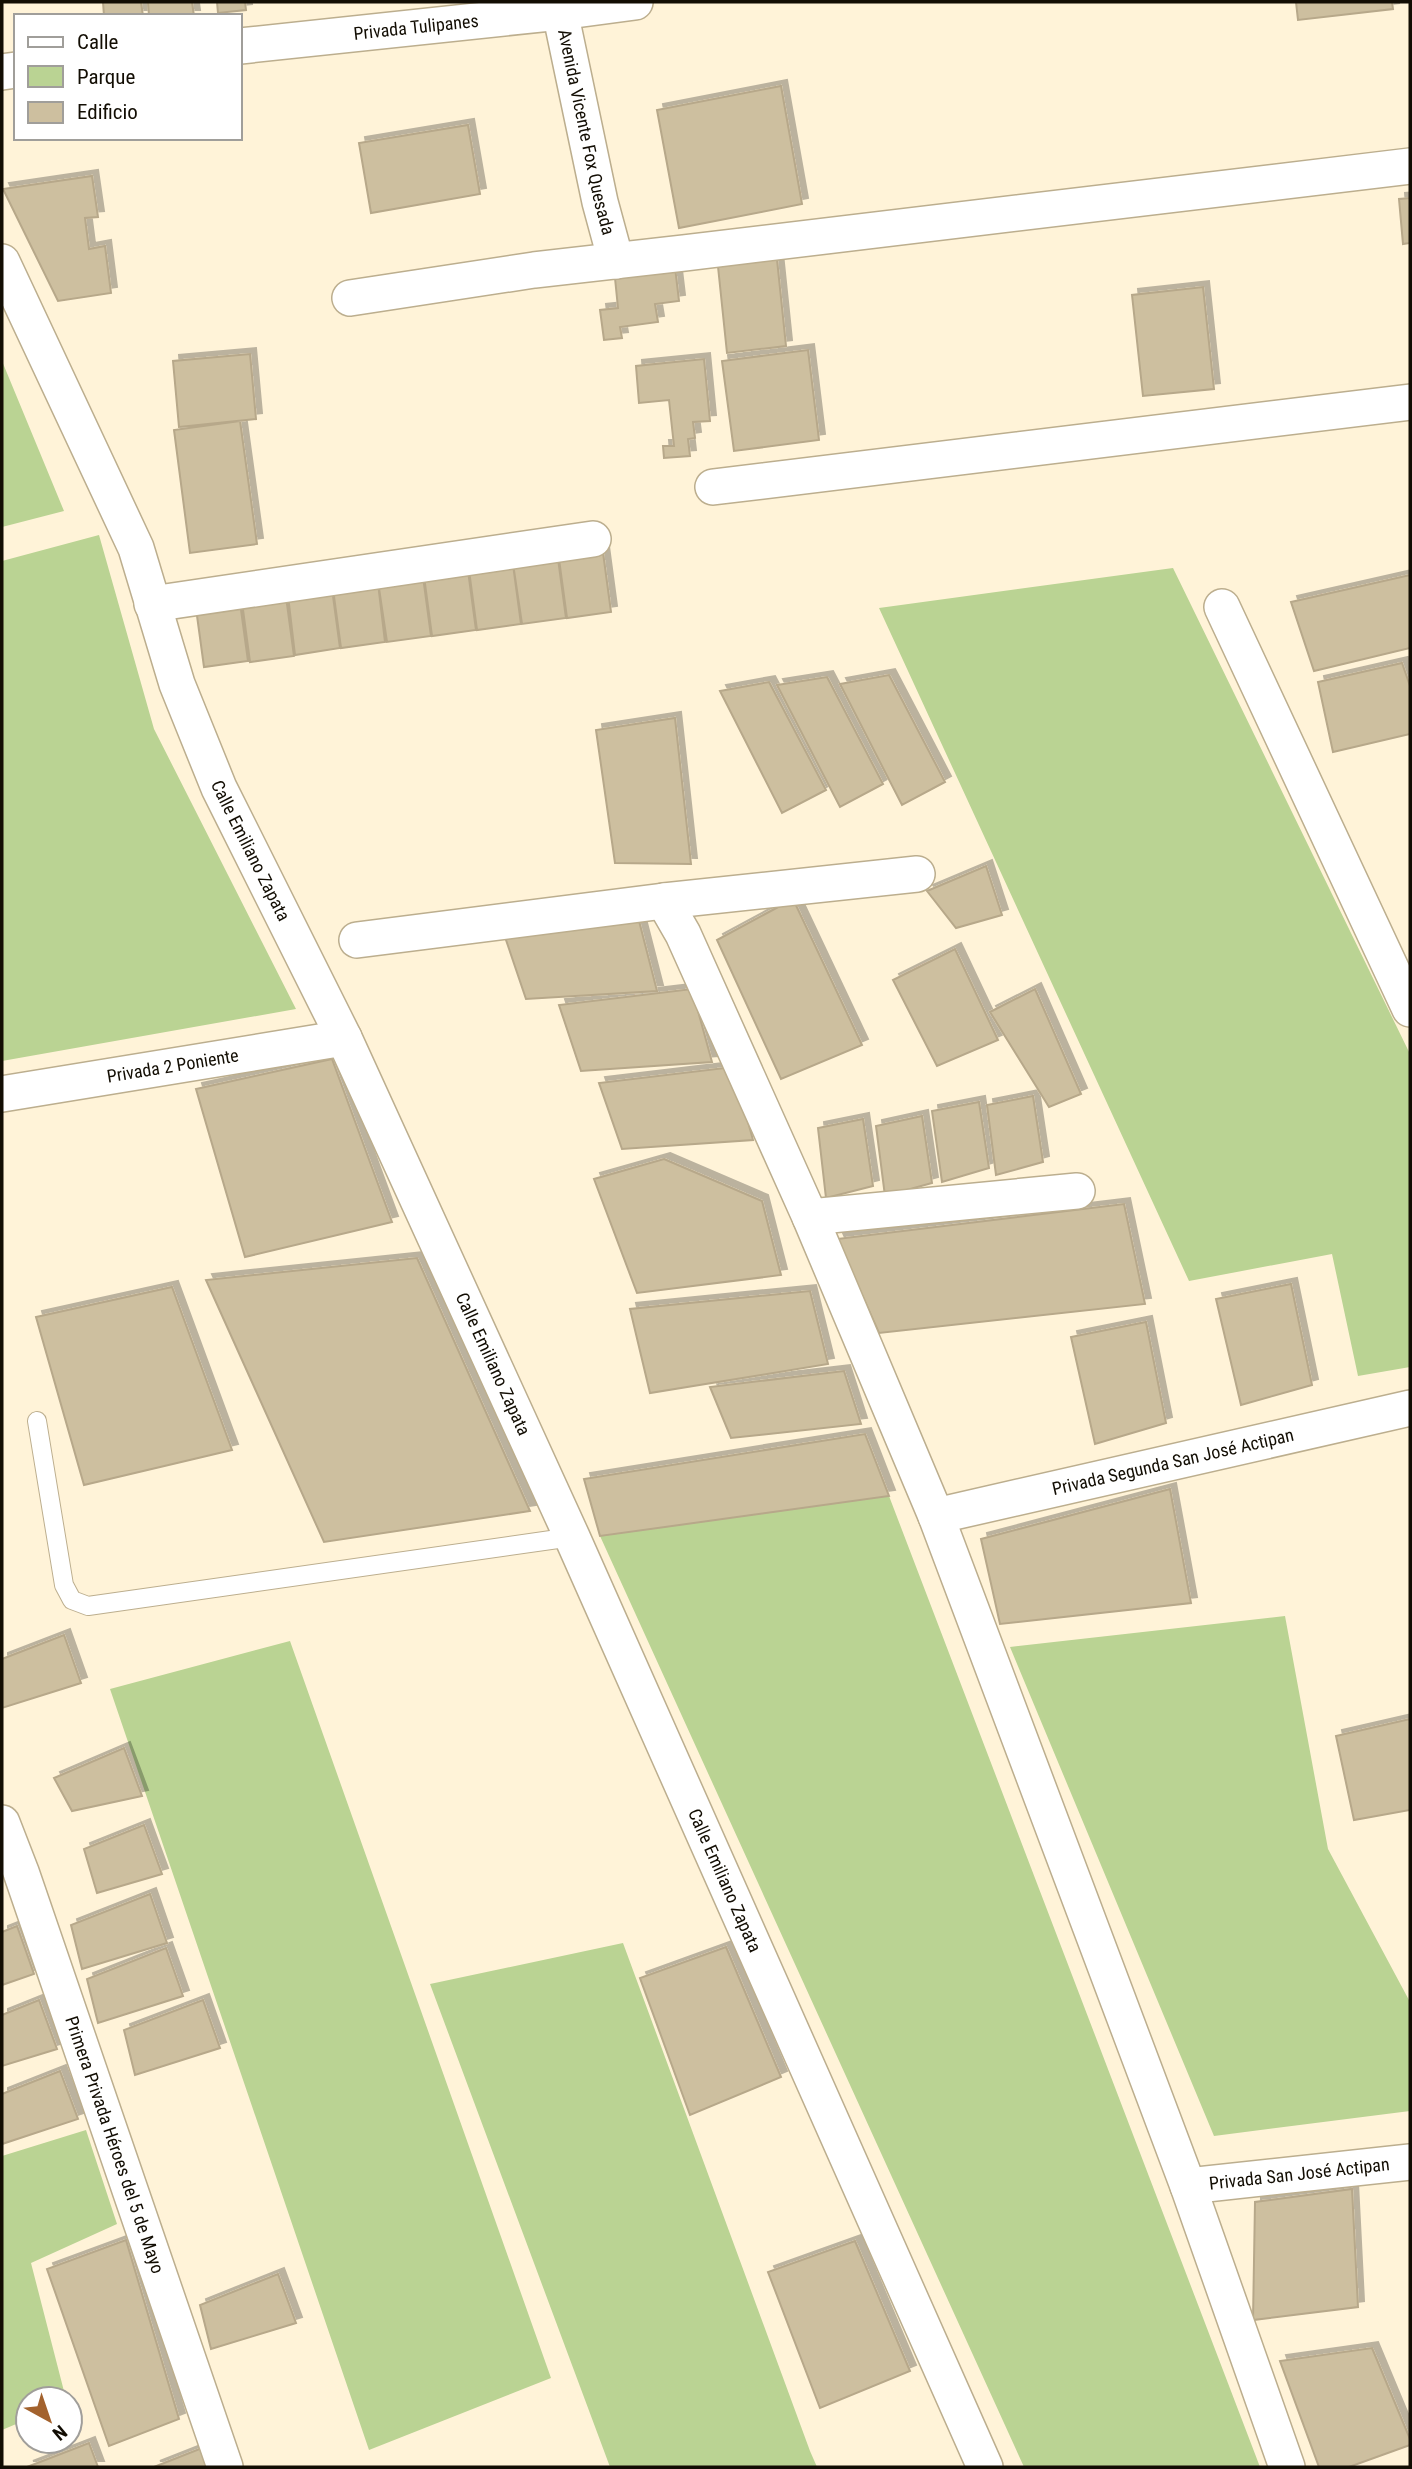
<svg xmlns="http://www.w3.org/2000/svg" width="1412" height="2469" viewBox="0 0 1412 2469" font-family="'Roboto Condensed',sans-serif">
<defs>
<filter id="shadow"><feDropShadow dx="6" dy="-6" stdDeviation="0" flood-color="#0004"/></filter>
</defs>
<rect width="100%" height="100%" fill="#fff3d8"/>
<path fill="#bad393" d="M2,361L64,511L2,527Z
M99,535L154,729L296,1009L2,1061V561Z
M1173,568L1410,1054V1367L1358,1376L1332,1254L1189,1281L879,608Z
M889,1496L1260,2467H1024L600,1536Z
M1285,1616L1328,1849L1410,2002V2111L1214,2136L1010,1647Z
M290,1641L551,2378L369,2450L110,1689Z
M623,1943L810,2451L817,2467H610L430,1984Z
M86,2130L117,2224L31,2263L66,2399H28V2419L2,2430V2156Z"/>
<path fill="#cdbf9f" stroke="#b7a88a" stroke-width="2" filter="url(#shadow)" d="M103,2H141L143,16H104Z
M148,2H192L194,16H149Z
M217,2H245L246,10L218,13Z
M1296,2H1392L1393,9L1298,20Z
M781,86L802,204L679,228L657,110Z
M468,125L480,194L371,213L359,143Z
M92,176L98,217L85,218L89,249L105,246L111,293L58,301L3,189Z
M1410,198V243L1403,244L1399,199Z
M776,250L786,346L727,353L717,257Z
M674,259L679,301L655,304L658,322L620,327L622,338L604,340L600,310L618,308L614,268Z
M1203,287L1214,389L1143,396L1132,295Z
M808,350L819,440L734,451L722,361Z
M250,354L256,419L179,427L173,361Z
M704,359L710,421L693,422L695,438L688,439L690,456L664,458L663,446H674L669,400L639,403L636,366Z
M240,421L257,544L190,553L174,430Z
M602,545L611,612L567,618L558,552Z
M557,551L566,618L522,624L512,557Z
M512,557L521,624L477,630L468,563Z
M467,563L476,630L432,636L423,569Z
M422,569L431,636L387,642L377,575Z
M377,575L385,642L341,648L332,582Z
M1410,575V648L1314,671L1291,602Z
M331,581L340,648L295,655L287,587Z
M285,589L294,656L250,662L241,595Z
M239,595L248,661L204,667L195,601Z
M1402,663L1410,686V734L1333,752L1318,682Z
M889,675L945,782L902,805L840,684Z
M827,677L883,784L840,807L777,685Z
M769,682L826,790L782,813L720,691Z
M675,718L691,864L615,863L596,730Z
M986,866L1002,915L956,928L927,891Z
M793,899L862,1045L781,1079L717,940Z
M638,917L657,991L526,999L504,934Z
M955,949L998,1040L937,1066L893,980Z
M692,989L712,1062L581,1071L559,1005Z
M1035,989L1081,1094L1049,1107L990,1012Z
M332,1059L392,1222L245,1257L196,1089Z
M733,1067L753,1140L622,1149L599,1083Z
M1033,1096L1043,1162L996,1175L987,1105Z
M979,1102L989,1168L942,1182L932,1111Z
M922,1116L932,1183L885,1196L876,1126Z
M863,1119L873,1186L826,1198L818,1128Z
M664,1159L762,1201L781,1275L637,1293L594,1179Z
M1124,1204L1145,1304L879,1333L837,1239Z
M417,1258L530,1511L324,1542L206,1280Z
M1291,1284L1312,1385L1241,1405L1216,1299Z
M172,1287L232,1450L84,1485L36,1317Z
M810,1291L828,1364L650,1393L630,1309Z
M1146,1322L1166,1423L1095,1444L1071,1337Z
M844,1371L861,1424L731,1438L710,1387Z
M865,1434L889,1496L600,1536L584,1479Z
M1170,1489L1191,1603L1000,1624L981,1539Z
M64,1635L81,1683L2,1708V1659Z
M1410,1719V1810L1354,1820L1336,1736Z
M124,1748L142,1796L72,1811L54,1778Z
M144,1825L162,1874L97,1893L84,1849Z
M150,1894L167,1943L82,1969L71,1925Z
M17,1926L34,1974L2,1985V1932Z
M726,1947L781,2077L690,2115L640,1978Z
M166,1948L183,1996L98,2023L87,1979Z
M39,2000L57,2049L2,2066V2015Z
M203,2000L220,2048L135,2075L124,2030Z
M60,2071L78,2119L2,2144V2094Z
M1352,2189L1358,2307L1253,2320L1255,2202Z
M126,2240L179,2419L109,2446L47,2269Z
M855,2241L910,2371L820,2408L768,2272Z
M278,2274L296,2323L211,2349L200,2305Z
M1372,2348L1410,2439V2445L1349,2467H1319L1280,2361Z
M89,2443L98,2467H27Z
M202,2448L209,2467H154Z"/>
<g fill="none" stroke-linecap="round" stroke-linejoin="round">
<defs>
<path id="service" d="M37,1421L64,1585L72,1600L88,1606L572,1537"/>
<g id="minor">
<path id="s1" d="M558,2L600,202L616,261"/>
<path id="s2" d="M240,46L560,12L635,2"/>
<path d="M2,72L16,70"/>
<path id="s3" d="M2,262L136,548L177,684L219,788L344,1038L572,1537L985,2467"/>
<path d="M350,298L534,270L684,253L1410,166"/>
<path d="M713,487L1410,402"/>
<path d="M152,604L593,539"/>
<path d="M1222,607L1410,1009"/>
<path d="M917,874L664,901L683,934L810,1217L936,1516L1188,2186L1287,2467"/>
<path d="M357,940L664,901"/>
<path id="s4" d="M2,1094L344,1038"/>
<path d="M810,1217L1077,1191"/>
<path id="s5" d="M936,1516L1410,1408"/>
<path id="s6" d="M2,1823L21,1872L225,2467"/>
<path id="s7" d="M1188,2186L1410,2162"/>
</g>
</defs>
<use href="#service" stroke="#bcae8e" stroke-width="20"/>
<use href="#minor" stroke="#bcae8e" stroke-width="38"/>
<use href="#service" stroke="#fff" stroke-width="18"/>
<use href="#minor" stroke="#fff" stroke-width="35"/>
</g>
<g text-anchor="middle" stroke-width="5" stroke-linejoin="round" paint-order="stroke">
<g font-size="18" fill="#120d03" stroke="#fff">
<text dy="6" stroke="none"><textPath href="#s2" startOffset="177">Privada Tulipanes</textPath></text>
<text dy="6" stroke="none"><textPath href="#s1" startOffset="133">Avenida Vicente Fox Quesada</textPath></text>
<text dy="6" stroke="none"><textPath href="#s3" startOffset="640">Calle Emiliano Zapata</textPath></text>
<text dy="6" stroke="none"><textPath href="#s4" startOffset="173">Privada 2 Poniente</textPath></text>
<text dy="6" stroke="none"><textPath href="#s3" startOffset="1208">Calle Emiliano Zapata</textPath></text>
<text dy="6" stroke="none"><textPath href="#s5" startOffset="243">Privada Segunda San José Actipan</textPath></text>
<text dy="6" stroke="none"><textPath href="#s3" startOffset="1774">Calle Emiliano Zapata</textPath></text>
<text dy="6" stroke="none"><textPath href="#s6" startOffset="341">Primera Privada Héroes del 5 de Mayo</textPath></text>
<text dy="6" stroke="none"><textPath href="#s7" startOffset="112">Privada San José Actipan</textPath></text>
</g>
</g>
<rect width="1412" height="2469" fill="none" stroke="#120d03" stroke-width="7"/>
<rect x="14" y="14" width="228" height="126" fill="#ffffff" stroke="#a09e9a" stroke-width="2"/>
<rect x="28" y="37" width="35" height="10" fill="#ffffff" stroke="#a09e9a" stroke-width="2"/>
<text x="77" y="49" font-size="21" fill="#120d03">Calle</text>
<rect x="28" y="66" width="35" height="21" fill="#bad393" stroke="#a09e9a" stroke-width="2"/>
<text x="77" y="84" font-size="21" fill="#120d03">Parque</text>
<rect x="28" y="102" width="35" height="21" fill="#cdbf9f" stroke="#a09e9a" stroke-width="2"/>
<text x="77" y="119" font-size="21" fill="#120d03">Edificio</text>
<g transform="translate(49 2420) rotate(140)"><circle r="33" fill="#ffffff" stroke="#a09e9a" stroke-width="2"/>
<path d="M0-5L12 26L0 18L-12 26Z" fill="#a3622d"/>
<text y="-10" font-size="19" font-weight="bold" text-anchor="middle" fill="#120d03">N</text>
</g>
</svg>
